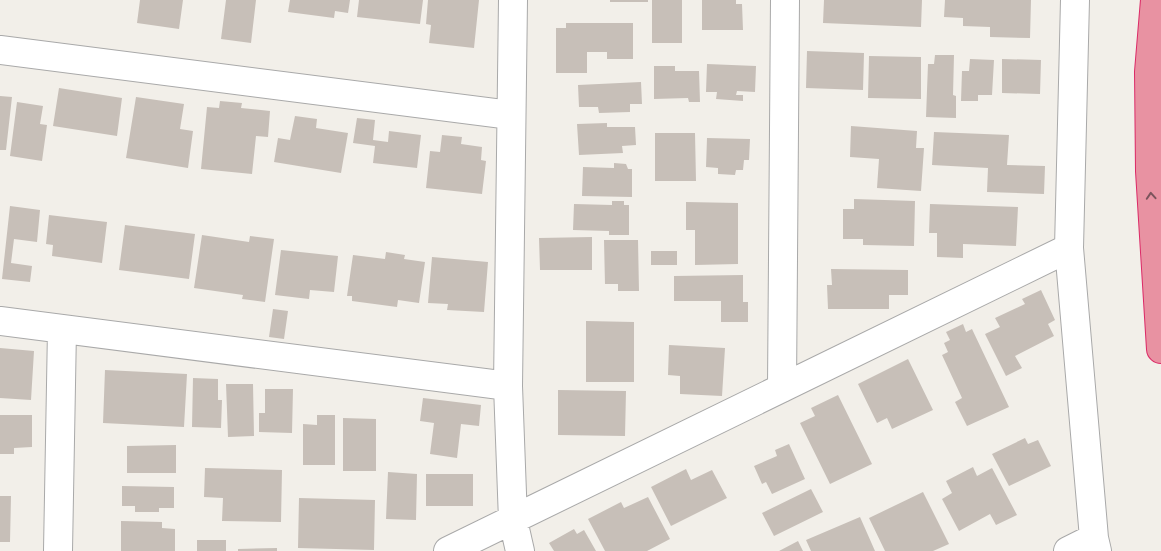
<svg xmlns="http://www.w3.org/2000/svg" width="1161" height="551" viewBox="0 0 1161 551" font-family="'Space Grotesk',sans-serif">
<rect width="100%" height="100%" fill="#f2efe9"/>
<path fill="#c7bfb8" d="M140,0H183L179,29L137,23Z
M226,0H256L251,43L221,39Z
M290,0H350L348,13L335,11L334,18L288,12Z
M359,0H423L420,24L357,17Z
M428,0H479L474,48L429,43L431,25L426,24Z
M610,0H648V2H610Z
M652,0H682V43H652Z
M702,0H736V4H742L743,30H702Z
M824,0H922L921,27L823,23Z
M945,0H1031L1030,38L990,37V27L963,26V18L944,17Z
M566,23H633V59H607V52H587V73H556V28H566Z
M807,51L864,53L863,90L806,88Z
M935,55H954L953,95L956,96V118L926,117L928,64H934Z
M869,56L921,57V99L868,98Z
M970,59L994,60L992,95H978V101H961L962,71H969Z
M1002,59L1041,60L1040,94L1002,93Z
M707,64L756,66L755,92L737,91L736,95H743V101L716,99L717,92H706Z
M654,66H675V71H699L700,102H689L688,98L654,99Z
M641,82L642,104H630V112L599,113L598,107H579L578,85Z
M59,88L122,98L117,136L53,126Z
M0,96L12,97L6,150H0Z
M136,97L184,104L180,129L193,131L188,168L126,158Z
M220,101L242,103L241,108L270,111L268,137L256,136L252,174L201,169L207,107L219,108Z
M17,102L43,106L40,124L47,125L42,161L10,156Z
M295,116L317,119L316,128L348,133L341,173L274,162L278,138L290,140Z
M357,118L375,120L373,140L388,142L389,131L421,135L417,168L373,163L375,146L353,143Z
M607,123V127H635L636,145L622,146L623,153L579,155L577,124Z
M851,126L917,131L916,148H924L921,191L877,188L879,159L850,157Z
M934,132L1009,135L1007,165L1045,166L1044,194L987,192L988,168L932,165Z
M655,133H695L696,181H655Z
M442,135L462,137L461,144L482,147L481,160L486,161L482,194L426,188L430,151L440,152Z
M707,138L750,139L749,160H744L743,170H736L735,175L718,174V168L706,167Z
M614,163L626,164L628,169H632V197L582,196L583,167L614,168Z
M854,199L915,201L914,246L863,245V239H843V209H854Z
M612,201H624V205H629V235H609V231L573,230L574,204L612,205Z
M686,202L738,203V264L695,265V230H686Z
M930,204L1018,207L1016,246L963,244V258L937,257V233H929Z
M10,206L40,210L37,242L14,239L11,263L32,266L30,282L2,279Z
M49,215L107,222L102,263L52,256L53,245L46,244Z
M125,225L195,234L189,279L119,270Z
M202,235L249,242L250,236L274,239L265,302L242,299L243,295L194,288Z
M592,237V270H540L539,238Z
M604,240H638L639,291H618V284H605Z
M281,250L338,256L334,292L310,290L309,299L275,295Z
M651,251H677V265H651Z
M386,252L405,255L404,259L425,262L419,303L398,300L397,307L352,301V296H347L353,255L385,259Z
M432,257L488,262L484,312L447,310L448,304L428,303Z
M831,269L908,270V295H889V309H828L827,285H832Z
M743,275V302H748V322H721V301H674V276Z
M1041,290L1055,320L1048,324L1054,336L1015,356L1022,368L1006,376L985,334L1000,327L995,318L1025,304L1022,299Z
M273,309L288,311L284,339L269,337Z
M586,321L634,322V382H586Z
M963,324L966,332L972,329L1009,407L967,426L955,402L962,398L942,355L948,352L944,343L950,340L946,332Z
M669,345L725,348L722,396L680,394V376L668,375Z
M0,348L34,351L31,400L0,398Z
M908,359L933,410L892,429L887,418L877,423L858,384Z
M105,370L187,374L184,427L103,423Z
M193,378L218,379V400H222L221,428L192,427Z
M226,384H253L254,436L228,437Z
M265,389H293L292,433L259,432V413H265Z
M558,390L626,391L625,436L558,435Z
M838,395L872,464L830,484L800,423L815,416L811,408Z
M423,398L481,405L479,426L461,424L457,458L430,454L434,423L420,421Z
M0,415H32V447L14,448V454H0Z
M317,415H335V465H303V424L317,425Z
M343,418L376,419V471H343Z
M1025,438L1028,444L1038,440L1051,466L1009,486L992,454Z
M789,444L805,479L772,494L766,482L762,484L754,466L777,456L775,450Z
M176,445V473H127V446Z
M973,467L977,476L992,468L1017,515L996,525L990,514L959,531L942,499L952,493L946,481Z
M205,468L282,470L281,522L222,521L223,498L204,497Z
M686,469L691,480L712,470L727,498L671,526L651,487Z
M388,472L417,474L416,520L386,519Z
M426,474H473V506H426Z
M122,486L174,487V508H159V512H135V506H122Z
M811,489L823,512L774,536L762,513Z
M923,492L949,544L933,551H885L869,518Z
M0,496H11L10,542H0Z
M648,497L670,539L647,551H605L588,519L621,502L624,508Z
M299,498L375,500L374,550L298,548Z
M860,517L875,551H811L806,540Z
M121,521L162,522V528L175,529V551H121Z
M574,529L577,534L584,530L596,551H554L549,543Z
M197,540H226V551H197Z
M798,541L803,551H779Z
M277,548V551H238V549Z"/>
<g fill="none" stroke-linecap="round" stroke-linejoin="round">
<defs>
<path id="minor" d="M0,50L511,115
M1069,248L1094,538
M0,321L508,386L513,520L520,551
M508,386L513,0
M782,388L785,0
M58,551L62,329
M448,551L1069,248L1075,0
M1068,551L1094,538L1097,551"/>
<path id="motorway" d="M1155,0L1149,72L1150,171L1161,349"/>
</defs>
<use href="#minor" stroke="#a9a9a9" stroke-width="30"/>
<use href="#motorway" stroke="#dc2a67" stroke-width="30"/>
<use href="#minor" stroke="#fff" stroke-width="28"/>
<use href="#motorway" stroke="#e892a2" stroke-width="28"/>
</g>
<defs><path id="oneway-chevron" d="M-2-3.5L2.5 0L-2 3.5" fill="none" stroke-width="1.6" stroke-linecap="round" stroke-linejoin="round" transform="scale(1.25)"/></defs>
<use stroke="#7b545c" href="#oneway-chevron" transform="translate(1151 196) rotate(-94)"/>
</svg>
